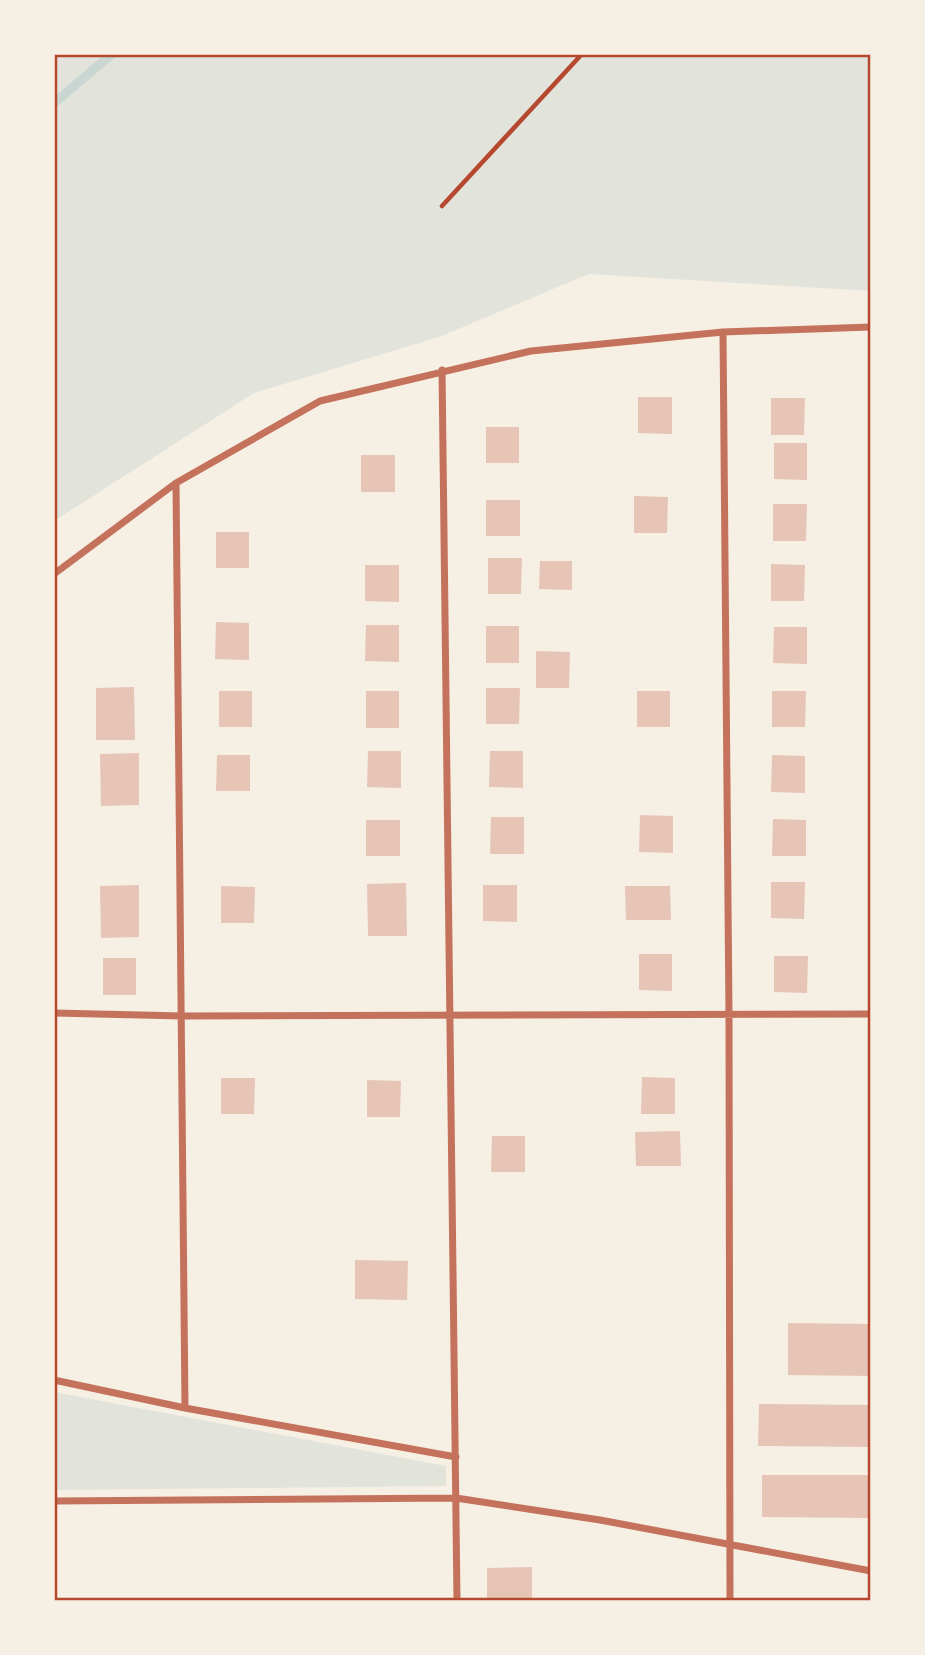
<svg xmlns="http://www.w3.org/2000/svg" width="925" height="1655" viewBox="0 0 925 1655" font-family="Signika,sans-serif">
<rect width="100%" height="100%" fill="#f6efe4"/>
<path fill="#e2e4dc" d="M54,54H871V291L589,274L439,337L254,393L54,521Z
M54,1392L446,1466V1486L54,1490Z"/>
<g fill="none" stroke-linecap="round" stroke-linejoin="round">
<path stroke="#c9d6d2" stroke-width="9" d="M54,103L112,54"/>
</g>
<path fill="#e6c5b7" d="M638,397H672V434L638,433Z
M771,398H805L804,435H771Z
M486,427H519V463H486Z
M774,443H807V480L774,479Z
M361,455H395V492H361Z
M634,496L668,497L667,533H634Z
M486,500H520V536H486Z
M773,504H807L806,541H773Z
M216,532H249V568H216Z
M488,558H522L521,594H488Z
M540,561H572V590L539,589Z
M771,564L805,565L804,601H771Z
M365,565H399V602L365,601Z
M216,622L249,623V660L215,659Z
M366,625H399V662L365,661Z
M486,626H519V663H486Z
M774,627H807V664L773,663Z
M536,651L570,652L569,688H536Z
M134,687L135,740H96V688Z
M486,688H520L519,724H486Z
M219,691H252V727H219Z
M366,691H399V728H366Z
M637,691H670V727H637Z
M772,691H806L805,727H772Z
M368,751H401V788L367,787Z
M490,751H523V788L489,787Z
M139,753V805L101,806L100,754Z
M217,755H250V791H216Z
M772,755L805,756V793L771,792Z
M640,815L673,816V853L639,852Z
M491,817H524V854H490Z
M773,819L806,820V856H772Z
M366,820H400V856H366Z
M771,882H805L804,919L771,918Z
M406,883L407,936H368L367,884Z
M139,885V937L101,938L100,886Z
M483,885H517V922L483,921Z
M221,886L255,887L254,923H221Z
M625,886H670L671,920H626Z
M639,954H672V991L639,990Z
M774,956H808L807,993L774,992Z
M103,958H136V995H103Z
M642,1077L675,1078V1114H641Z
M221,1078H255L254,1114H221Z
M367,1080L401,1081L400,1117H367Z
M680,1131L681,1166H636L635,1132Z
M492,1136H525V1172H491Z
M355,1260L408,1261L407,1300L355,1299Z
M788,1323L871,1324V1376L788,1375Z
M759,1404L871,1405V1447L758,1446Z
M762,1475H871V1518L762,1517Z
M532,1567V1601H487V1568Z"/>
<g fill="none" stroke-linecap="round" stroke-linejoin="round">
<path stroke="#b5482f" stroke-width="4.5" d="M442,206L582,54"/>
<path stroke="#c5725c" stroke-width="7" d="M723,332L729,1015L730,1601
M442,370L457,1601
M176,483L185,1408
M54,574L176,483L320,401L531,351L723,332L871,327
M54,1013L183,1016L871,1014
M54,1380L185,1408L456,1457
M54,1501L456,1498L600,1520L871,1571"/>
</g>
<rect width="925" height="1655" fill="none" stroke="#f6efe4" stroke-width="112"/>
<rect x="56" y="56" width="813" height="1543" fill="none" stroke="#b5482f" stroke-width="2.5"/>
</svg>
